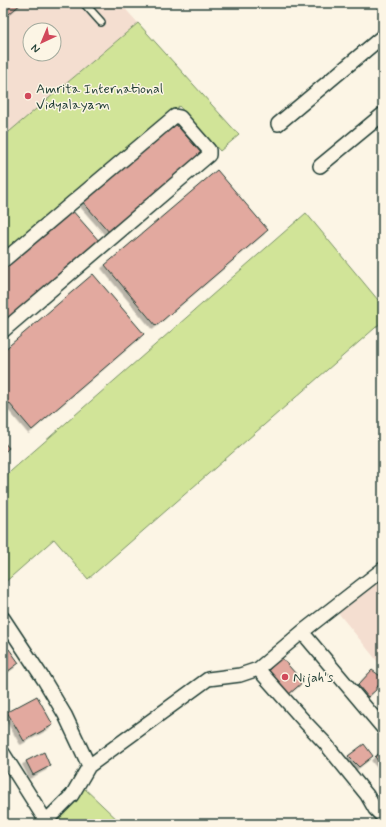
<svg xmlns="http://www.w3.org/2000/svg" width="386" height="827" viewBox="0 0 386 827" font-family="Mynerve,sans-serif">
<defs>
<filter id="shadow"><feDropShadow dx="-3.5" dy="3.5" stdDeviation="0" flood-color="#0004"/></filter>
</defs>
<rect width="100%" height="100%" fill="#fcf5e5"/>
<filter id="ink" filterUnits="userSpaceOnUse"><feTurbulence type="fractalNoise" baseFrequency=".025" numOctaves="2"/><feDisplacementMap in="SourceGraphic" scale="8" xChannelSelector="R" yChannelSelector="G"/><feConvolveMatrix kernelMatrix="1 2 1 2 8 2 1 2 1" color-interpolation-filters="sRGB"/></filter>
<g filter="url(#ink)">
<path fill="#f4ded0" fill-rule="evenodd" d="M3,3H120L138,23L3,137ZM30,30H54V54H30Z
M383,573V668L335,609Z"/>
<path fill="#d1e498" stroke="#789066" d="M138,23L239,135L220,151L179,106L3,255V137Z
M306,213L383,306V321L88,579L54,539L3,584V478Z
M83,787L122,824H51Z"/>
<path fill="#e2a99f" stroke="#1f3d34" filter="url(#shadow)" d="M3,3H22L3,19Z
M173,121L202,154L110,233L81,200Z
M217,170L268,230L156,326L105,265Z
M71,209L100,242L5,324L3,321V267Z
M93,274L144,334L32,430L3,396V351Z
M3,441L9,448L3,454Z
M9,649L19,663L3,675V654Z
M281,657L303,682L288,695L266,673Z
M372,670L383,678V684L376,687V690L368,697L358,685Z
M37,696L53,725L24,741L7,712Z
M364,744L373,756L359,767L348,756Z
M383,750V767L375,757Z
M44,752L50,766L33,775L26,761Z"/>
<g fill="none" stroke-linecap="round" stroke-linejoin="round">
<defs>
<path id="lane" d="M84,3L101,22"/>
<path id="street" d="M278,124L383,36
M320,166L383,114
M3,261L175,116L180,117L209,150V155L3,331
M3,618L44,680L65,715L89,766
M302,632L383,728
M258,669L305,722L324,742L367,795L375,809L383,817
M3,753L46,821
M43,824L72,795L89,766L208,679L240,675L258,669L302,632L383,569"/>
</defs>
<use href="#lane" stroke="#1f3d34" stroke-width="10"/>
<use href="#street" stroke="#1f3d34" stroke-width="16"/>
<use href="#lane" stroke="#fcf5e5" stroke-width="7"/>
<use href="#street" stroke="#fcf5e5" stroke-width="13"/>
</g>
</g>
<g fill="#d1495b" stroke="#fcf5e5" stroke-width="1.5">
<circle cx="28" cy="96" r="4"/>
<circle cx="285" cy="677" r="4"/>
</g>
<g text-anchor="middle" stroke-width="3" stroke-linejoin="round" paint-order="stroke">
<g font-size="14" fill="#1f3d34" stroke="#fcf5e5" text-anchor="start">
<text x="36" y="93">Amrita International<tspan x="36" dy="16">Vidyalayam</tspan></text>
<text x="293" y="682">Nijah's</text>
</g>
</g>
<rect width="386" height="827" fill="none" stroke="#fcf5e5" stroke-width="16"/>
<rect x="8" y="8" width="370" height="811" fill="none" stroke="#1f3d34" stroke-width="1.5" filter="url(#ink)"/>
<g transform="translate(42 42) rotate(224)"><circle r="19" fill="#fcf5e5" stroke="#a4ab9e"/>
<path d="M0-3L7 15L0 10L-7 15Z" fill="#d1495b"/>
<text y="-6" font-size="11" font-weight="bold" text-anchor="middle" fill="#1f3d34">N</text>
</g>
</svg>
